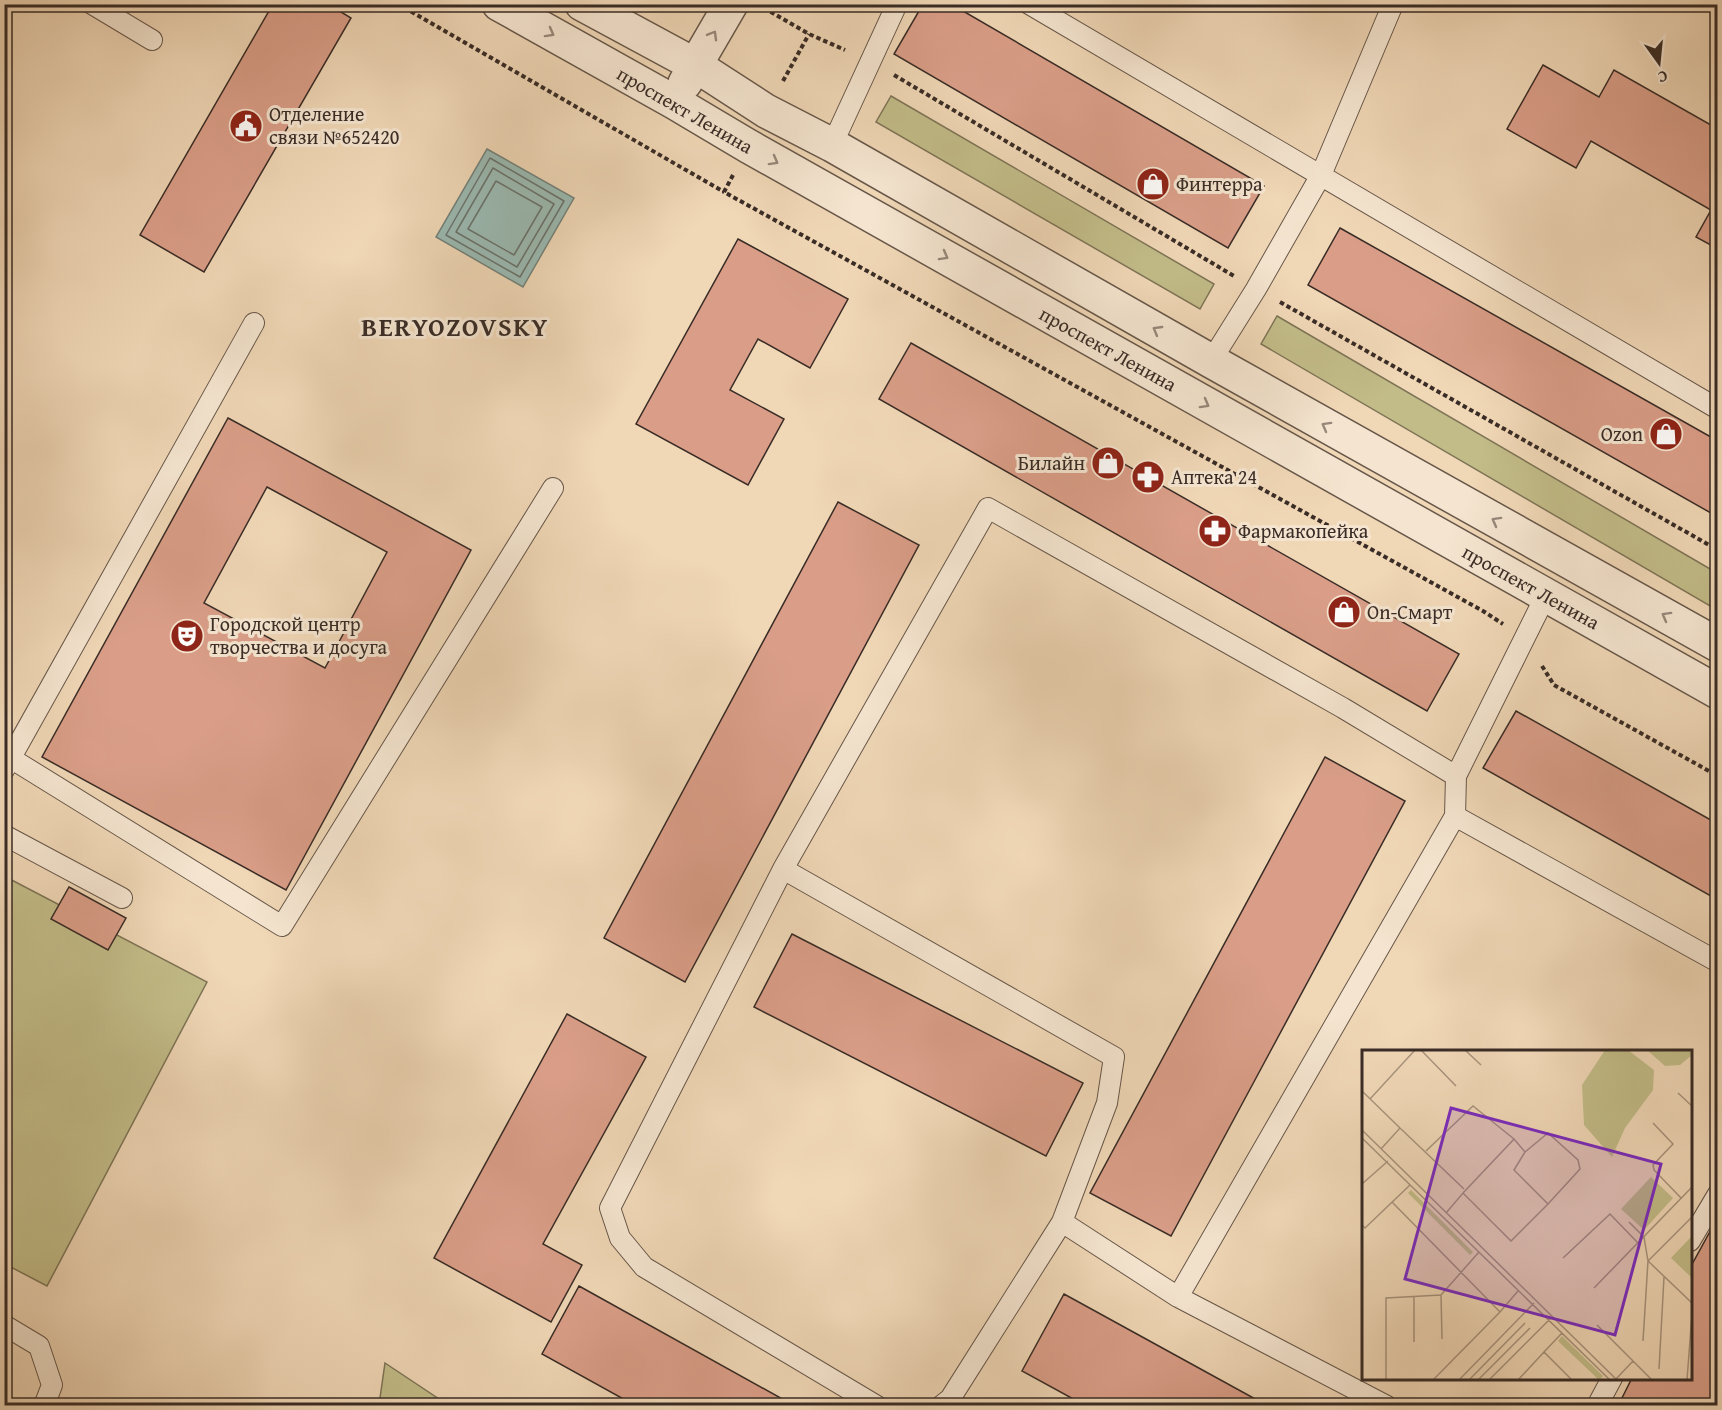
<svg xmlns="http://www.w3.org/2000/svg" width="1722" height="1410" viewBox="0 0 1722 1410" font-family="'Gentium Book Plus',serif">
<rect width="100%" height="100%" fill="#f0d7b6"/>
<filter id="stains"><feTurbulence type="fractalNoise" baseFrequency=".00333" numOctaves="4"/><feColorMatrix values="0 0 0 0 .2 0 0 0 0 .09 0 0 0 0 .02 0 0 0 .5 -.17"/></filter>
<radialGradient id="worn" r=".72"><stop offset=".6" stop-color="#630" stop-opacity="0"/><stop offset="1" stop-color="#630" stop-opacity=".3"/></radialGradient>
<path fill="#c2bc88" stroke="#7e7457" stroke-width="1.5" d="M891,96L1214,284L1200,309L876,122Z
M1277,316L1717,573V610L1261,344Z
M4,876L207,982L47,1286L5,1264Z
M385,1363L448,1405H379Z"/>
<path fill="#9ab9b1" stroke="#738179" stroke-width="1.5" d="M487,149L574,198L523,287L436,237Z"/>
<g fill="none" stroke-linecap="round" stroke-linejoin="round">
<path stroke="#6a726c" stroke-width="1.5" d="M490,158L564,201L520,277L446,235Z
M493,168L554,204L517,267L456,232Z
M496,181L542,207L514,255L468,229Z"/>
</g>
<path fill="#da9e88" stroke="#392c26" stroke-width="1.5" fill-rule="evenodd" d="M273,4H328L351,18L204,272L140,235Z
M923,4H951L1264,186L1228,248L894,54Z
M1543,65L1599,97L1614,70L1718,129V249L1696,237L1711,210L1591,141L1576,168L1507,129Z
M1340,228L1718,441V517L1308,285Z
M738,239L848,299L810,368L758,339L730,390L784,419L748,485L636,424Z
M911,343L1459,654L1427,711L879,399Z
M228,418L471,550L286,890L42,757ZM267,487L387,552L325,668L204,603Z
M838,502L919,545L685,982L604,938Z
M1516,711L1718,824V900L1483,768Z
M1325,757L1405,801L1171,1236L1090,1193Z
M69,887L126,918L108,950L51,919Z
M792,934L1083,1083L1046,1156L754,1007Z
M567,1014L646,1057L543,1244L582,1265L551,1322L434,1258Z
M1718,1217V1406H1618L1632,1378H1690V1268Z
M579,1286L795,1406H636L542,1354Z
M1064,1294L1268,1406H1086L1022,1371Z"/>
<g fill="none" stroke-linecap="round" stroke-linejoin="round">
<defs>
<path id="service" d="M92,4L152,40
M1029,4L1718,409
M832,145L897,4
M1211,361L1256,289L1321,175L1393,4
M12,759L282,926L553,488
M4,770L254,323
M1455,816L1718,962
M4,835L122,898
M783,869L610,1208L620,1238L644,1267L877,1406
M1062,1222L1107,1103L1114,1057L783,869L988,508L1343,708L1456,776L1546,595
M1690,1241L1718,1194
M4,1325L39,1346L52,1385L44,1406
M941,1406L950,1399L1062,1222L1178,1297
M1387,1406L1178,1297L1455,816L1456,776
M1597,1406L1612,1378"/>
<path id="minor" d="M499,4L674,102L748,146L1718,692
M582,4L695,65L766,111L832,145L1211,361L1718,645
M685,83L731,4"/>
</defs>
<use href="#service" stroke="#67574a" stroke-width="22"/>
<use href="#minor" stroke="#67574a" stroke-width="36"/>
<path stroke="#392c26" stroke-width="4" stroke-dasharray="4.5 3" stroke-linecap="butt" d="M398,4L724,192
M764,8L809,34L845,50
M894,75L1234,276
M783,81L809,34
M733,175L724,192L1483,611L1503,624
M1280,302L1718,550
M1542,666L1554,685L1718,776"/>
<use href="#service" stroke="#f5e5d0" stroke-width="20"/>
<use href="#minor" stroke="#f5e5d0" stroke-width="33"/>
</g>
<defs><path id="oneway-chevron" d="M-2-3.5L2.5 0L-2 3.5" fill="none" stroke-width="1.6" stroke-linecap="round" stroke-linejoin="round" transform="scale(1.5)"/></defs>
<g stroke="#97887b">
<use href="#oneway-chevron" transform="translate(550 33) rotate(29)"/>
<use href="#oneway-chevron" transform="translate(713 35) rotate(-60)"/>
<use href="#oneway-chevron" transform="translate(774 161) rotate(29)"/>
<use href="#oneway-chevron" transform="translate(944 256) rotate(29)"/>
<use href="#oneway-chevron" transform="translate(1157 330) rotate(-150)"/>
<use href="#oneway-chevron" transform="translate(1205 404) rotate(29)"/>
<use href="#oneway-chevron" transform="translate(1326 426) rotate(-151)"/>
<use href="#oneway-chevron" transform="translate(1496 521) rotate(-151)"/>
<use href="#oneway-chevron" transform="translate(1666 616) rotate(-151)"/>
</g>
<defs>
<symbol id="civic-disc" viewBox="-11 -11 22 22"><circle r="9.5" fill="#8f2418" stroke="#f5e5d0"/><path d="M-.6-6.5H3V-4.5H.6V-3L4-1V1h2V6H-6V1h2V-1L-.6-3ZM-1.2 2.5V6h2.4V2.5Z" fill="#fff"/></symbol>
<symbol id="shop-disc" viewBox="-11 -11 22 22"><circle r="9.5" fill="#8f2418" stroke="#f5e5d0"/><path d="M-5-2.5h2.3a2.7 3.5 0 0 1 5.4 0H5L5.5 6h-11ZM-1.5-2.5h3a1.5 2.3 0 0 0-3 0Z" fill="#fff"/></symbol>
<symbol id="pharmacy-disc" viewBox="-11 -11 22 22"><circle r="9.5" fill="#8f2418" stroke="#f5e5d0"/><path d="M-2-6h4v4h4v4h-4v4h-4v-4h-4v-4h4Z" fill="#fff"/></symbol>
<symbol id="theatre-disc" viewBox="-11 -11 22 22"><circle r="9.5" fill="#8f2418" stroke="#f5e5d0"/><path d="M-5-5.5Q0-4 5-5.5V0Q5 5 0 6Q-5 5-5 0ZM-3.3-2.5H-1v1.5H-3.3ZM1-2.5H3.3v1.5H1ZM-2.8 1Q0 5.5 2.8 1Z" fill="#fff"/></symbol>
</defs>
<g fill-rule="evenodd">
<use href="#civic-disc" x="227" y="107" width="38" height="38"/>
<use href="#shop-disc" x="1134" y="165" width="38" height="38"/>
<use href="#shop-disc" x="1647" y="415" width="38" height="38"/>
<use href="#shop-disc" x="1089" y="444" width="38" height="38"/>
<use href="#pharmacy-disc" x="1129" y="458" width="38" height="38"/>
<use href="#pharmacy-disc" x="1196" y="512" width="38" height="38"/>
<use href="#shop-disc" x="1325" y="593" width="38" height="38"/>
<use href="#theatre-disc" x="168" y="617" width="38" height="38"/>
</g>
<g text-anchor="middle" stroke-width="6" stroke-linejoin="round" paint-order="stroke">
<g font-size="20" fill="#392c26" stroke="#f5e5d0">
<text transform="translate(685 110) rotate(30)" y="7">проспект Ленина</text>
<text transform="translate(1108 349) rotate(29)" y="7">проспект Ленина</text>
<text transform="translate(1531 587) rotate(29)" y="7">проспект Ленина</text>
</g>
<g font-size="20" fill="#392c26" stroke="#f5e5d0" text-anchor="start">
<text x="269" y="121">Отделение<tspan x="269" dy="23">связи №652420</tspan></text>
<text x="1176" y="191">Финтерра</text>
<text x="1643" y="441" text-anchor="end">Ozon</text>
<text x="1085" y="470" text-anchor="end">Билайн</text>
<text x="1171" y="484">Аптека 24</text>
<text x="1238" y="538">Фармакопейка</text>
<text x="1367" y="619">On-Смарт</text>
<text x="210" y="631">Городской центр<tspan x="210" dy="23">творчества и досуга</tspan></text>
</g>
<g font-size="26" font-weight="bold" letter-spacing="1.5" fill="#392c26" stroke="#f5e5d0">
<text x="455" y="336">BERYOZOVSKY</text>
</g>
</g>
<g transform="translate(1362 1050)">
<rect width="330" height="330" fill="#f0d7b6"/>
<path d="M243,0H266L292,20L291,40L263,78L250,107L222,75L220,35ZM285,0H330V5L318,15L303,16ZM289,127L311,148L282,180L259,159ZM49,140L111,202L108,205L46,143ZM330,186V228L309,208ZM200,286L241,326L237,330L196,291Z" fill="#c2bc88"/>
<path fill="none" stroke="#a7937c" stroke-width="1.5" d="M59,0L94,36M103,0L119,15M0,41L38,78M316,43L330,56M8,49L53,0M291,73L311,94L291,115L292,120L319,148M0,80L255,330M0,88L248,330M152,89L163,102L186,83L216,110L218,119L186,154M19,99L38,78L102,139M64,101L111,56L152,89L101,143M0,134L26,111M30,152L138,262L156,241M84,163L101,143L149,191L186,154L152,120L163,102M267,172L282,187M0,175L3,178L48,135M282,187L286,211L330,253M201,208L248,164L276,193M232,238L330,137M79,245L80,289M52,246V292M235,275L290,330M200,283L182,302L210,330M281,291L286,211L330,167M297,319L302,227M254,329L271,311M24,330V248L79,245L117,202M71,330L138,262M97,330L172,253M107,330L163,273M116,330L168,278M127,330L188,269M156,330L182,302M325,330L330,264"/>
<path fill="#7b2cbf" fill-opacity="0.15" stroke="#7b2cbf" stroke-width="3" d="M89,58L299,114L253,285L43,229Z"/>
<rect width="330" height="330" fill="none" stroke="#392c26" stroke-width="3"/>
</g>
<rect width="1722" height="1410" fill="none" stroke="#f0d7b6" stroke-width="24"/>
<rect x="6" y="6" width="1710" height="1398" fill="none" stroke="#392c26" stroke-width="3"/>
<rect x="12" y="12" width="1698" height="1386" fill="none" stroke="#392c26" stroke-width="1.5"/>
<g transform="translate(1659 63) rotate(165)" stroke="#f5e5d0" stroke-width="4.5" paint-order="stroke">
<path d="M0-4.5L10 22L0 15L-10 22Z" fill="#392c26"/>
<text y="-9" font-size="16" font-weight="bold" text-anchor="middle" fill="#392c26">С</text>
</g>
<rect width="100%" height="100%" filter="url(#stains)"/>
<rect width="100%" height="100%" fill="url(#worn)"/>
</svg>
